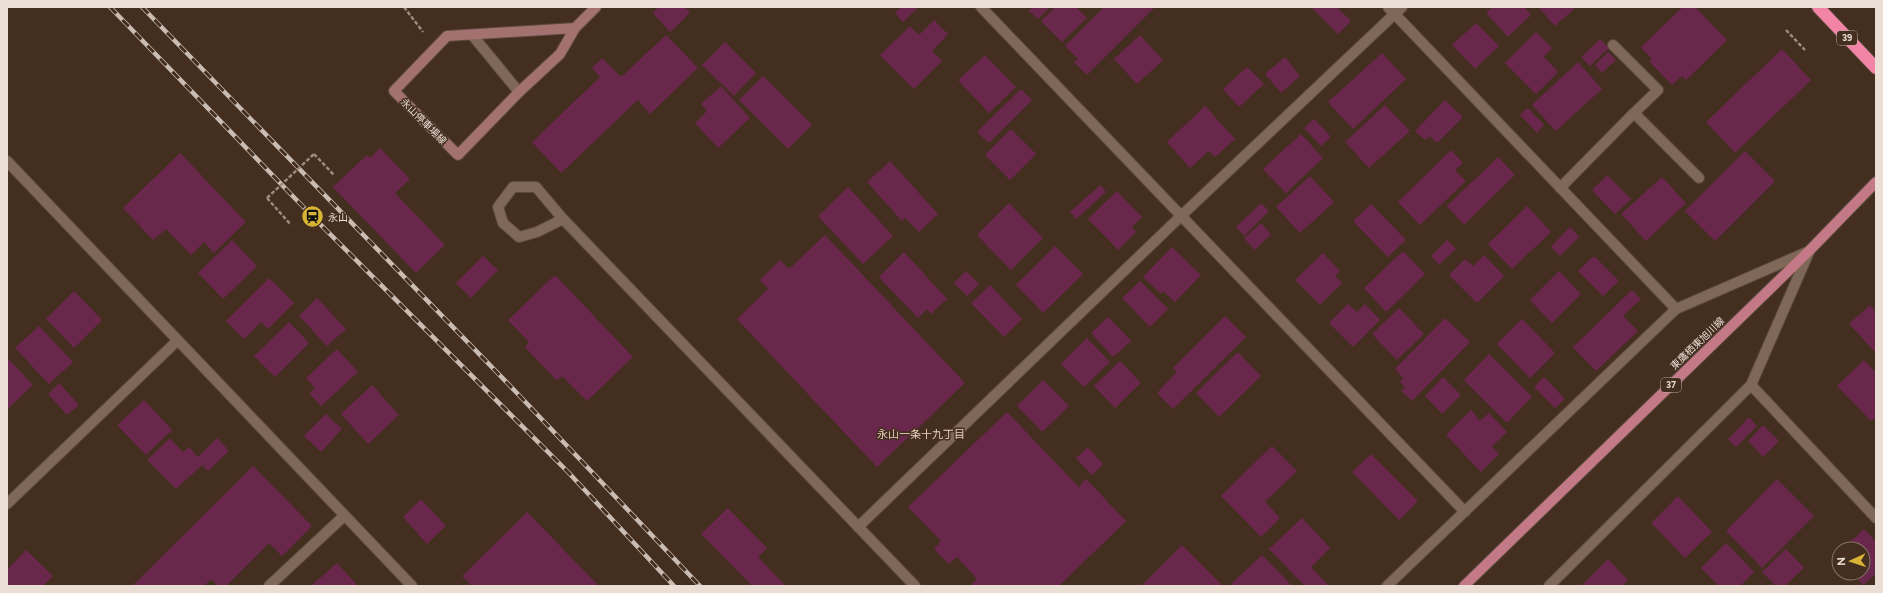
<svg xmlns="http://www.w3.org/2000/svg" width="1883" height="593" viewBox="0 0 1883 593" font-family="Figtree,'Noto Sans JP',sans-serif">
<rect width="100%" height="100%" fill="#432e20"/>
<path fill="#6a274c" d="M659,7H685L690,13L670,32L653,13Z
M901,7H919L903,22L895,13Z
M1033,7H1050L1038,19L1029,11Z
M1055,7H1076L1087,18L1062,42L1041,21Z
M1104,7H1155L1087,75L1074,62L1078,59L1065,46Z
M1311,7H1337L1351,21L1338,34Z
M1493,7H1524L1531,15L1508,37L1486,13Z
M1538,7H1574L1575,8L1555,26Z
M1683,7H1695L1727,40L1686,80L1682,76L1672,85L1649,61L1652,59L1641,47Z
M934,20L948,34L932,51L942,61L914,89L880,55L910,26L919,35Z
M1476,23L1499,46L1475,69L1452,45Z
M1536,32L1552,48L1544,57L1558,72L1536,94L1505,63Z
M666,35L698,68L650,114L638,100L561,173L532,142L600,77L592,68L602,58L621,77Z
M1140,35L1163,60L1137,84L1114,59Z
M1600,39L1609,48L1590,66L1581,57Z
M725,42L756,73L734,96L702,65Z
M1782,49L1811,80L1735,153L1706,122Z
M1608,52L1616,60L1602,73L1595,65Z
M1382,53L1406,79L1353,129L1328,102Z
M985,55L1016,87L989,113L958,80Z
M1285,57L1300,76L1281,93L1265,74Z
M1578,62L1602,89L1556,131L1532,105Z
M1247,67L1264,84L1239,107L1223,89Z
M763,76L812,125L788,149L739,100Z
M721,86L750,118L718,148L695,123L707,111L701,104Z
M1021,89L1032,100L989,143L977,132Z
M1445,100L1463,117L1437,143L1430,136L1425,140L1415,131Z
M1385,105L1410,131L1369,168L1345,142Z
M1205,106L1235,139L1215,157L1209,151L1190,168L1167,142Z
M1528,108L1544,125L1537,133L1520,115Z
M1314,119L1331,137L1321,146L1304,128Z
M1011,129L1036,154L1010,180L985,155Z
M1301,134L1323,158L1286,193L1263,169Z
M380,148L410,179L395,193L445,245L416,273L333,187L367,155L370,158Z
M1451,150L1463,163L1455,170L1466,181L1420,225L1398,202Z
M1745,151L1775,181L1715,241L1685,211Z
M180,153L246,222L214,253L204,242L191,255L166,229L153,240L123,208Z
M1498,157L1515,175L1464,225L1447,206Z
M890,161L938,214L919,232L905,218L902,221L867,182Z
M1607,175L1631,199L1615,214L1592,190Z
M1310,176L1334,202L1300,233L1276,207Z
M1662,177L1686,203L1646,241L1621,214Z
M1100,185L1106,192L1076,219L1070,212Z
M848,187L893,236L863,264L818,216Z
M1117,191L1142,217L1132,227L1136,232L1118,250L1088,219Z
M1009,203L1043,238L1011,270L977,235Z
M1261,203L1269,211L1244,236L1236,227Z
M1371,204L1406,240L1388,257L1353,221Z
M1527,206L1551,232L1512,269L1488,244Z
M1261,223L1271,234L1255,250L1244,238Z
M1570,227L1579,237L1560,256L1551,247Z
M825,235L965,383L877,467L737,319L768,289L760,280L780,260L789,269Z
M232,240L257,266L223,299L198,273Z
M1447,240L1456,249L1439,265L1431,256Z
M1055,246L1083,274L1043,313L1016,285Z
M1172,247L1201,275L1175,302L1163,291L1161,294L1143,277Z
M1403,251L1425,274L1386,312L1364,288Z
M904,252L947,299L931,314L927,309L918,318L879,277Z
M1323,253L1340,271L1335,276L1342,283L1320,305L1295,280Z
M1484,255L1504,276L1477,303L1449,275L1465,259L1473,266Z
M483,256L498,270L471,298L456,283Z
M1594,256L1619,281L1603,296L1578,271Z
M966,271L979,284L967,296L954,283Z
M1559,271L1581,294L1552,323L1530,300Z
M555,275L633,357L587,401L562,376L557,381L525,347L529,342L508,320Z
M269,278L294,303L268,329L261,322L244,339L226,321Z
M1140,281L1168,309L1150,327L1122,298Z
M990,285L1022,319L1004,337L971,303Z
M1632,290L1641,299L1623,316L1638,331L1596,371L1573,347Z
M74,291L102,320L74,348L46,319Z
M317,298L346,329L327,346L299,316Z
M1348,304L1357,312L1365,304L1380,320L1353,347L1329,323Z
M1870,305L1876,312V353L1849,324Z
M1399,308L1424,334L1397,360L1372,334Z
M1225,316L1246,337L1173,409L1157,393L1177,372L1173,368Z
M1108,317L1131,341L1113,357L1091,333Z
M1445,318L1470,342L1412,401L1401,391L1405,387L1400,382L1403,378L1395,369Z
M1522,319L1555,353L1530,378L1497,344Z
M289,322L309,343L275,377L254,356Z
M39,326L73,362L49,384L15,348Z
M1087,338L1110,362L1084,387L1061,364Z
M337,349L358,372L321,406L309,393L315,388L306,378Z
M1238,352L1261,376L1219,417L1196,393Z
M1489,354L1532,397L1507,423L1464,380Z
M7,357L33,385L7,410Z
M1864,360L1876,373V417L1871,421L1837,386Z
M1120,361L1141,383L1115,408L1094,386Z
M1443,377L1461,395L1442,414L1425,396Z
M1544,377L1565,399L1555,408L1534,387Z
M1043,380L1069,406L1042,432L1017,406Z
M59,383L79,405L67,415L48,394Z
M372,385L399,415L368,444L341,414Z
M144,400L172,430L146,455L117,425Z
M1471,410L1480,421L1489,413L1507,432L1492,446L1499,454L1481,472L1446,435Z
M1007,412L1079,487L1086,479L1126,521L1059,586H970L977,579L957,557L949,564L934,549L941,541L908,507Z
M326,414L342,429L321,452L304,436Z
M1749,417L1757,426L1736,447L1728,439Z
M1763,425L1779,441L1763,457L1748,441Z
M170,438L183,452L189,447L198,457L217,438L229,451L208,471L202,465L176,489L147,460Z
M1272,446L1297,471L1265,502L1280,518L1261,537L1221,496Z
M1088,447L1103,464L1092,475L1076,458Z
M1371,454L1418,501L1399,520L1352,472Z
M253,466L312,526L282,556L269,543L226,586H218L211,579L204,586H132Z
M1777,479L1814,516L1762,568L1726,531Z
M1678,496L1712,532L1685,558L1651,523Z
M421,499L446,526L427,544L403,517Z
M728,508L767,548L758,557L786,586H752L701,534Z
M527,512L599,586H472L462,576Z
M1302,518L1330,548L1311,567L1329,586H1305L1269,549Z
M1864,529L1876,542V574L1863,585L1852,573H1863V549L1843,548Z
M1726,543L1754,572L1740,586H1719L1701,568Z
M1182,545L1223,586H1141Z
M1786,549L1804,568L1785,586H1776L1762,572Z
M26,550L53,576L43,586H7V570Z
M1262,555L1292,586H1233L1231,584Z
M1608,559L1628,580L1622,586H1581Z
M337,563L358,586H311Z"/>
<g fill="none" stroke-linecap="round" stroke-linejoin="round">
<defs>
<path id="lane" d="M473,36L519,92
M1613,45L1658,90L1634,113
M1560,188L1634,113L1699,178"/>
<path id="street" d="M981,7L1465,512
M1388,7L1676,309
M7,161L412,586
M563,219L537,232L519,237L503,223L498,207L513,187H536L563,219L915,586
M1809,252L1751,385L1876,518
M7,504L178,340
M858,527L1181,216L1402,7
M269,586L344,516
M1387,586L1676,309L1807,252
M1549,586L1751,385"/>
<path id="secondary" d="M575,28L447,36L394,91L458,155L519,92L560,54L575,28L596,7"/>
<path id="primary" d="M1464,586L1809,251L1876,182"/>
<path id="highway" d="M1818,7L1876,68"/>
</defs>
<use href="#lane" stroke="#5b4a3d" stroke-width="12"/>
<use href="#street" stroke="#5b4a3d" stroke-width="12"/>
<use href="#secondary" stroke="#5b4a3d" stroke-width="12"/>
<use href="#primary" stroke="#5b4a3d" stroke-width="12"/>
<use href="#highway" stroke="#5b4a3d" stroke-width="14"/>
<path stroke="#9c8b80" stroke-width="2.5" stroke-dasharray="4 2" stroke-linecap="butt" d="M404,7L423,32
M1786,30L1805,50
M314,154L334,175
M267,198L291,225"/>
<use href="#lane" stroke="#806858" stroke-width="10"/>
<use href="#street" stroke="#806858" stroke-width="10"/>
<use href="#secondary" stroke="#a27170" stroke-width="10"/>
<use href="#primary" stroke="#c47987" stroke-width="10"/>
<use href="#highway" stroke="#f285a7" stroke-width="12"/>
<defs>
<path id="rail" d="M110,7L313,217L568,472L674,586
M142,7L515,391L700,586"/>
</defs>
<use href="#rail" stroke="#cabcb2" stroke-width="4.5"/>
<use href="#rail" stroke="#432e20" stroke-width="3" stroke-dasharray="9" stroke-linecap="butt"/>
<path stroke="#9c8b80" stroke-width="2.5" stroke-dasharray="4 2" stroke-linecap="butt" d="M267,198L314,154"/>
</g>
<defs>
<symbol id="station-disc" viewBox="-11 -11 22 22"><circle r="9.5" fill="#d9b334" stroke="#432e20"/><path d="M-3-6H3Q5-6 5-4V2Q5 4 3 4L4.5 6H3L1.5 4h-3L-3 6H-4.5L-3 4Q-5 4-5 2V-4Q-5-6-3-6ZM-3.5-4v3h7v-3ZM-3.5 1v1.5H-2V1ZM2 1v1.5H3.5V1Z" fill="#111"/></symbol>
</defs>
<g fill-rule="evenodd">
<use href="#station-disc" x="300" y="204" width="25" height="25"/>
</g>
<g text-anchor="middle" stroke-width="3" stroke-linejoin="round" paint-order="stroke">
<g fill="#432e20" stroke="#b9a99f" stroke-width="1">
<rect x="1837" y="31" width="20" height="14" rx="3"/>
<rect x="1661" y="378" width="20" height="14" rx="3"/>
</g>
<g font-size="9" font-weight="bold" fill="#ebded5">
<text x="1847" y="41">39</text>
<text x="1671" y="388">37</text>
</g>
<g font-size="10" fill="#ebded5" stroke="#432e20">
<text transform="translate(424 121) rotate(45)" y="4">永山停車場線</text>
<text transform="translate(1697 343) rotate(-44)" y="4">東鷹栖東旭川線</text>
</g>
<g font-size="10" fill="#ebded5" stroke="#432e20" text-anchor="start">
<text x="328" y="221">永山</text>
</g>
<g font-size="11" fill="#e9cebc" stroke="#432e20">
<text x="921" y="438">永山一条十九丁目</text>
</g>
</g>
<rect width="1883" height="593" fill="none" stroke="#ebded5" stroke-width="16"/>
<g transform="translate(1851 561) rotate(267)"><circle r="19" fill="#432e20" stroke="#867468"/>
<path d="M0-3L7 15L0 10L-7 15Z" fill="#d9b334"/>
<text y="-6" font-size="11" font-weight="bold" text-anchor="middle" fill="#ebded5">N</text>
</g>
</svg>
